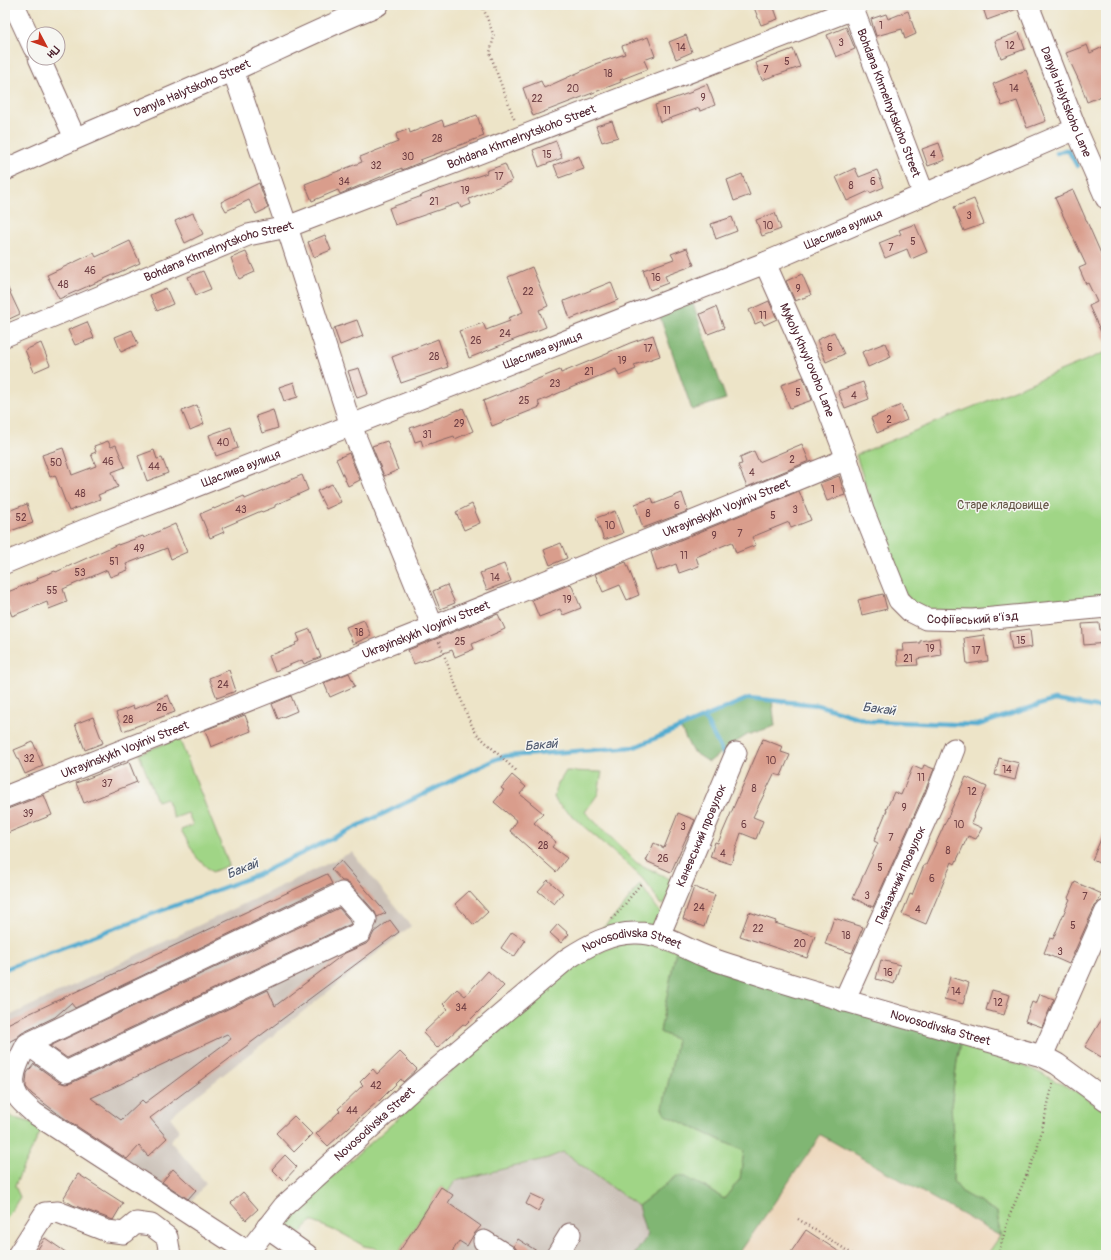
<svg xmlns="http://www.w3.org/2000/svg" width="1111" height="1260" viewBox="0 0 1111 1260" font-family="Pangolin,sans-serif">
<rect width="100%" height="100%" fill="#f6f6f2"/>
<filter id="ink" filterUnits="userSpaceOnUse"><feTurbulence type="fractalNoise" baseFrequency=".025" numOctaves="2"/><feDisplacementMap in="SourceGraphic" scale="8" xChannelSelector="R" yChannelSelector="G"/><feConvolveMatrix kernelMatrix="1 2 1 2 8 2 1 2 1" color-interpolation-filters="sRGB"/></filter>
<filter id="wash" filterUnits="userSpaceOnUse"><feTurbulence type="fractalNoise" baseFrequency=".012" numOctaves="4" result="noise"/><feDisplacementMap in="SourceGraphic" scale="16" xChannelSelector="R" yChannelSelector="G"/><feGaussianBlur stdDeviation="0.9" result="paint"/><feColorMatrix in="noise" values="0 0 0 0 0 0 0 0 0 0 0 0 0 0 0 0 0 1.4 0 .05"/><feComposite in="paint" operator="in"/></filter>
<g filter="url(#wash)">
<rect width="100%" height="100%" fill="#ede4c8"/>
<path fill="#edd7bb" d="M821,1135L1000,1236L987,1255H736Z"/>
<path fill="#ccc2b9" d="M352,852L411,926L170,1117L180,1130L170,1141L206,1183L188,1206L5,1082V1018Z
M563,1152L638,1206L645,1230L648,1235L634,1255H397L441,1187L455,1181L548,1158Z"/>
<path fill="#a0d586" stroke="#757a58" d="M1106,352V598L937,614L919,610L898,586L856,455Z
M179,738L229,865L212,872L197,858L181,830L193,825L188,813L174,818L166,798L157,801L139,754Z
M566,771L602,772L598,794L585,812L637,863L674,881L664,905L660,904L651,889L642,878L627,864L557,803L554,797L558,784Z
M640,884L662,915L657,926L596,935L622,908Z
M627,943H644L676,950L660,1032L677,1040L663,1108L666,1115L744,1151L740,1179L724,1199L707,1188L677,1176L638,1206L563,1152L548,1158L455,1181L448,1192L441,1187L397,1255H388L375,1248L364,1246L343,1234L311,1221L300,1233L287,1225L330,1179L465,1059L546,990L579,963L609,948Z
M961,1043L1034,1070L1079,1093L1106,1111V1252L1076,1255H987L1000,1236L997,1212L963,1193L953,1181L954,1148L951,1106L957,1061Z
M5,1113L14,1118L30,1122L42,1129L22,1169L15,1186L20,1197L5,1221Z"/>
<path fill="#80b673" stroke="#656a4f" d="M691,298L726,399L692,410L660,317L662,309Z
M749,698L772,700L775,726L747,735L727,748L709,762L692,751L680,727Z
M676,950L961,1043L957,1061L951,1106L954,1148L953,1181L963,1193L997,1212L1000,1236L821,1135L738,1255H634L648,1235L645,1230L638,1206L677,1176L685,1177L707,1188L724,1199L740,1179L744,1151L666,1115L663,1108L677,1040L660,1032Z"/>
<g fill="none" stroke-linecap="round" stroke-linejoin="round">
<path stroke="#52acd0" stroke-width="4.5" d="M1057,153L1065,150H1068L1077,166
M704,717L726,759
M5,969L257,875L496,759L506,756L635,747L749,698L818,705L869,721L978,725L1054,700L1106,709"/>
</g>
<g id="blocks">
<path fill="#d99d8c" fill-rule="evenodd" d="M753,5H773L778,19L761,25Z
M982,5H1016L1017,9L987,20Z
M908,11L916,34L905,39L902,29L876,36L871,19L886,14L888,19Z
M846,27L855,49L836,57L827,35Z
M1019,32L1025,49L1001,58L995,41Z
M686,35L692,52L676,59L669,42Z
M648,37L655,56L644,60L648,69L620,80L621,82L533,116L523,88L541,81L544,88L595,65V64L625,54L622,46Z
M1087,45L1090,53L1103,47L1106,54V94L1087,102L1081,85L1066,53Z
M793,49L800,67L762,80L756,63Z
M1026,70L1046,121L1027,128L1017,101L1002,106L993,84Z
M707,84L715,105L700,111L699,108L660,122L655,105L692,92V90Z
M477,115L484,136L420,160L421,162L402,170V168L340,194L338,190L312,201L305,184L362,162L360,157L398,142L396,134L409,129L410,133L442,120L444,126Z
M612,121L618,137L602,142L596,126Z
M556,141L562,158L539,167L533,150Z
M939,143L945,160L928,166L922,149Z
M579,156L584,169L559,178L554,165Z
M505,164L512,181L469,199L471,204L461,208L459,203L395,225L389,208L422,196V195L440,188V189L487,173L486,171Z
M855,168L859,177L877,170L884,187L870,193L869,191L847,201L836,177Z
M742,174L750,195L734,201L727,180Z
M259,183L268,208L256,214L249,200L226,211L221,202Z
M1073,190L1106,265V343L1089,306L1097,302L1088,283L1086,284L1079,268L1086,265L1055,198Z
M974,199L984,224L964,231L954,207Z
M193,213L203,234L185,243L175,221Z
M775,213L781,229L762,236L756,220Z
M732,217L737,231L716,239L711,224Z
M915,224L927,252L911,259L907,249L885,258L879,243L901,234L899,230Z
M325,235L331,250L314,257L308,242Z
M130,241L140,263L59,299L47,275L94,253L96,257Z
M687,248L694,265L665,276L668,283L650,290L643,270L674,259L671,254Z
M246,252L255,272L239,279L231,258Z
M532,267L548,306L539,310L546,327L469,358L459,331L483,323L486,330L510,321L508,318L523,312L508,277Z
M203,271L211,289L196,295L188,277Z
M802,274L811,295L795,301L786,281Z
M5,282L20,314L5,321Z
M611,282L618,300L570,319L564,301Z
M166,288L173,304L157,311L150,295Z
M769,301L777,319L764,325L762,321L755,324L749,310Z
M716,307L724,328L708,334L700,314Z
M357,320L363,336L340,345L334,328Z
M87,322L94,338L75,345L68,330Z
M132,330L138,344L121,352L115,337Z
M834,332L844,354L826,362L817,340Z
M653,335L660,356L634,365L636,369L619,376L616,369L568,389L538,402L540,407L492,426L483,401L560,370L561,373L609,353V352L630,343Z
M438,339L448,367L401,383L392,357Z
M41,343L50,365L34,372L25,350Z
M885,343L891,357L868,367L862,352Z
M359,368L368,394L357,398L348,371Z
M803,377L812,400L790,408L781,385Z
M294,382L298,397L284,401L279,387Z
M863,382L869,399L845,408L838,391Z
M197,405L204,424L190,430L182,411Z
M901,405L907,420L877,433L871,418Z
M463,408L473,431L455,439L454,436L423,446L421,440L415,442L410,428L435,419H436Z
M273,410L278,428L262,433L256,416Z
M231,427L238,448L216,456L209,435Z
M108,441L111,447L116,445L125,467L112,472L118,487L98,495L100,499L69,511L55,475L50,477L42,455L63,448L72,475L96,466L91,454L96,452L94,446Z
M387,441L398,470L384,476L372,446Z
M802,444L809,461L747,487L738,465L742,464L740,457L754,451L759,462Z
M154,450L157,459L162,458L168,473L147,481L138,456Z
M349,453L360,480L348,486L336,459Z
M302,475L308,490L275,505V507L262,512L261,511L222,528L224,532L210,538L200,514L214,508V509L244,496L245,499Z
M839,476L845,495L827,501L820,483Z
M332,484L341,502L326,509L317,491Z
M799,491L811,520L791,528L789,522L752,537L756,545L736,553L732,542L696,557L699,566L679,573L676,564L657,571L651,552Z
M682,493L688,511L643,528L635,504L652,498L654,504Z
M27,504L33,523L5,533V518L10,516L8,511Z
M472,504L480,523L464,530L456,512Z
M615,511L623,533L604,540L596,518Z
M175,524L187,552L171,559L167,548L126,564L128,570L110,577L107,570L63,589L67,602L49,609L47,602L12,616L5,599V593L38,580L37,578L55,571L56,572L118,544V545L143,536L144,538Z
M561,543L567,558L550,565L544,550Z
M626,562L639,595L627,600L620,585L603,592L595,574Z
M504,564L511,581L487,590L480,573Z
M571,584L581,608L563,615L560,609L539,617L532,600Z
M447,585L455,603L440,609L433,591Z
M883,594L887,609L862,615L858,600Z
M498,614L505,629L472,644L474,649L455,657L452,650L414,664L408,650Z
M364,620L371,636L353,644L346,627Z
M1099,623L1100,630L1106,629V643L1084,645L1082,624Z
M310,629L321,657L304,664L302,660L275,671L269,656L296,645L295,643L300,641L297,634Z
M1030,629L1032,647L1012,650L1009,632Z
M984,635L988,661L967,664L964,638Z
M939,638L941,655L917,659L918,665L898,666L897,651H904L903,644L920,643V641Z
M229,670L236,691L217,698L209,678Z
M349,673L355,686L330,697L324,683Z
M168,695L175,712L123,731L116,713L133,706L134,709Z
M291,696L297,711L278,719L272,704Z
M245,715L251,731L211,747L205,730Z
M93,717L103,743L85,750L75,724Z
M763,739L783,747L781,752L790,755L781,776L774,774L753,817L763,821L756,839L741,833L731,864L710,857L715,842L718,843Z
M33,742L43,766L25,774L14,750Z
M999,758L1019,763L1015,780L995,775Z
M129,762L137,782L84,803L76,783Z
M924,765L934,769L925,791L873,907L853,898L878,843L874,841L887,810H886L894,792L901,795L913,766L922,770Z
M512,775L526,787L520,794L543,813L534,823L556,842L552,847L567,858L556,872L510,831L517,821L494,802L504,790L501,788Z
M966,777L987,787L973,817H974L971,823L982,828L976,839L968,836L955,864L952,862L926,924L902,914L910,894L912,895L924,865H926Z
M44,795L52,815L5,834V810Z
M678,813L695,820L688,836H687L671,872L646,861L654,843L664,848Z
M1106,827V866L1092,860Z
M341,861L386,913L377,917L375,912L351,885L345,881H342L331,869Z
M327,874L332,884L75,1008L71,1003L55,1017L22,1033L16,1038L5,1044V1025Z
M548,880L563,893L554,904L538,891Z
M1075,882L1102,894L1095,906L1069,964L1044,953L1050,938L1053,939L1070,899L1068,898Z
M694,887L715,895L704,927L683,919Z
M469,891L488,912L474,925L455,904Z
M339,908L348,918L351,924L67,1058L50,1046Z
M749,912L776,921L775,923L815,936L807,958L740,936Z
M834,918L863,927L852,953L825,944Z
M390,920L399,932L150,1118L167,1138L148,1156L139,1146L127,1159L61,1116L32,1094L26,1087V1083L27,1073L34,1064L59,1082L65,1084L71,1083L268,990L275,1006L345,953L366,944L371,938L374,932ZM227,1034L231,1039L145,1103L142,1100L121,1120L91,1098Z
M558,924L569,934L561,943L550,933Z
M512,932L525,941L514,957L501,948Z
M881,960L900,965L894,984L876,979Z
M488,971L504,986L465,1025L463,1024L437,1048L423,1033L448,1009L443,1004L457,989L465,996Z
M950,977L969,983L963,1004L944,999Z
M992,990L1010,995L1004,1015L986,1010Z
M1040,994L1054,999L1042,1027L1025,1021L1032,1002L1036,1004Z
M1106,1012V1060L1085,1047Z
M400,1052L417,1069L403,1082L401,1079L379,1101H378L328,1146L316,1134L340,1111L338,1109L363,1085L360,1082L373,1069L377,1074Z
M294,1116L312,1134L294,1152L276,1133Z
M285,1155L297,1167L284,1181L272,1169Z
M173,1169L196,1190L188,1199L162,1182Z
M78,1174L123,1203L113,1220L73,1205L63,1199Z
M441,1187L453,1195L448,1203L481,1226L474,1234L467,1246L459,1241L450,1255H397Z
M243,1192L258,1209L246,1220L231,1203Z
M531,1194L544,1200L538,1211L526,1204Z
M806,1230L844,1255H789Z
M45,1238L70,1255H34Z
M518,1239L543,1255H518L517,1250L514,1246Z"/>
</g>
</g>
<g filter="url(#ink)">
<use href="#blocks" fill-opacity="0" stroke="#836462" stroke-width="1"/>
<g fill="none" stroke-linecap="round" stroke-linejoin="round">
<defs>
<g id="minor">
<path d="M14,5L34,48"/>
<path id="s1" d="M1028,5L1076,129L1106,198"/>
<path d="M39,58L75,138"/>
<path d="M233,70L287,227L351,426L433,627"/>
<path id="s2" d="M5,170C81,135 158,104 234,70C282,48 329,25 378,5"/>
<path id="s3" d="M765,263L816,377L847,459L863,510L899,600L910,611L926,619L973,620L1106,607"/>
<path id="s4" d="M5,336L248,235L287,227L853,9L924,195"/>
<path id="s5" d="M5,563L94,526L765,263L1076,129"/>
<path id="s6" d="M5,797L433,627L847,459"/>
<path id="s7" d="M659,936L736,753"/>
<path id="s8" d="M844,1001L936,796L954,749"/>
<path d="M27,1044L66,1072L360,933L366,920L342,893L27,1044C19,1060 7,1080 18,1097C22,1103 29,1108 34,1113L248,1252"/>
<path d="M1042,1056L1106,911"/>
<path d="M267,1227L307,1255"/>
<path d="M484,1241L506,1255"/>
<path d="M18,1255L45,1213L58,1212L107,1231L124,1233L136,1223L151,1225L167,1237L170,1255"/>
<path id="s9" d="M246,1255L284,1206L414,1088L567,959C587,946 611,932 637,933C661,933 680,946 702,955C716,961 731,965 745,970C843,1002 943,1028 1042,1056L1057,1064L1106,1100"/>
<path d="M557,1255L570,1234"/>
</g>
</defs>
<use href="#minor" stroke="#836462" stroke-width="23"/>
<path stroke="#836462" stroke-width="2.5" stroke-dasharray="1 3" stroke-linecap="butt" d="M482,5L494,36L490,53L498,76L515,121
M439,642L469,720L476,733L516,771
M612,919L622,908L642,882
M798,1219L854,1255
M998,1255L1009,1217L1037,1150L1053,1083"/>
<use href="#minor" stroke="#fff" stroke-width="21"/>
</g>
</g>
<g text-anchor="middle" stroke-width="3" stroke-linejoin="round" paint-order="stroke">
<g font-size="10" fill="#6e3e43">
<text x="881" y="29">1</text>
<text x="841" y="46">3</text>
<text x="1010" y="49">12</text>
<text x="681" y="51">14</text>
<text x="787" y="65">5</text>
<text x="766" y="73">7</text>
<text x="608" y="77">18</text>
<text x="573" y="92">20</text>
<text x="1014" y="92">14</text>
<text x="703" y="101">9</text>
<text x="537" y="102">22</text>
<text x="667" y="114">11</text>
<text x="437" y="142">28</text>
<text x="547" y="158">15</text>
<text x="933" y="158">4</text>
<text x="408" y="160">30</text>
<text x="376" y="169">32</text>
<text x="499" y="180">17</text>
<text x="344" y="185">34</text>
<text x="873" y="185">6</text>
<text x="851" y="189">8</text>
<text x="465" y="194">19</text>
<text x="434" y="205">21</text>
<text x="969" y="219">3</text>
<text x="768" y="229">10</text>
<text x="913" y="245">5</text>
<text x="891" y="251">7</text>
<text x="90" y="274">46</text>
<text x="656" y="281">16</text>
<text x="63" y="288">48</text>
<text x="798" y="292">9</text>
<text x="528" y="295">22</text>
<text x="763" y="319">11</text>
<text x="505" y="337">24</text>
<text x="476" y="344">26</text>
<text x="830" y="351">6</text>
<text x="648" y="352">17</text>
<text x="434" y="360">28</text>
<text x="622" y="364">19</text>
<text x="589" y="375">21</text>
<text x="555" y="387">23</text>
<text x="798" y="396">5</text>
<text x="854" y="399">4</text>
<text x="524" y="404">25</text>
<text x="889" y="423">2</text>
<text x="459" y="427">29</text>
<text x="427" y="438">31</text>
<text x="223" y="446">40</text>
<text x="792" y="463">2</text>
<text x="108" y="465">46</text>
<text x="56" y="466">50</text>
<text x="154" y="470">44</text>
<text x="752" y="476">4</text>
<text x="833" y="493">1</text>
<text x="80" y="497">48</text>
<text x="677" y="509">6</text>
<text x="241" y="513">43</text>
<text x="795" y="513">3</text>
<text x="648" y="517">8</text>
<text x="773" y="519">5</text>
<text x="21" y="521">52</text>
<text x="610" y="529">10</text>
<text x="740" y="537">7</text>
<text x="714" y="539">9</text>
<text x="139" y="552">49</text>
<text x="684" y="559">11</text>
<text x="114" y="565">51</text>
<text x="80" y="576">53</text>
<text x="495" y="581">14</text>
<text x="52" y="594">55</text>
<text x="567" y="603">19</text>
<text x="359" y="636">18</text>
<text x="1021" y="644">15</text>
<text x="460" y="645">25</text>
<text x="930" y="652">19</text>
<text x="976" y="654">17</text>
<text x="908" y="662">21</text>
<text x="223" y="688">24</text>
<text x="162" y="711">26</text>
<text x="128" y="723">28</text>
<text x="29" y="762">32</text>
<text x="771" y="764">10</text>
<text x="1007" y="773">14</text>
<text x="921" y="781">11</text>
<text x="107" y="787">37</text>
<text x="754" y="792">8</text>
<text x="972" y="795">12</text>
<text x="904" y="811">9</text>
<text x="28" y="817">39</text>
<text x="744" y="828">6</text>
<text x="959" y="828">10</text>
<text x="683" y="830">3</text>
<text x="891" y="841">7</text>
<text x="543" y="849">28</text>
<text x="948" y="854">8</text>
<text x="723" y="857">4</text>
<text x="663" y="862">26</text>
<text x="880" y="871">5</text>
<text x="932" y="882">6</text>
<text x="867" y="899">3</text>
<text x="1085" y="900">7</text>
<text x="699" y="911">24</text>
<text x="918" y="913">4</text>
<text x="1073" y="929">5</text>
<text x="758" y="932">22</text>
<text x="846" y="939">18</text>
<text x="800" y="947">20</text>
<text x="1060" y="955">3</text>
<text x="888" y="976">16</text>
<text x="956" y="995">14</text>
<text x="998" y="1006">12</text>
<text x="461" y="1011">34</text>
<text x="376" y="1089">42</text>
<text x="352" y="1114">44</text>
</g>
<g font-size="12" fill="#4a1f2b" stroke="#f6f6f2">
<text dy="4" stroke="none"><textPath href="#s2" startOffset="204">Danyla Halytskoho Street</textPath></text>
<text dy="4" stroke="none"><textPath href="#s1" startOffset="104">Danyla Halytskoho Lane</textPath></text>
<text dy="4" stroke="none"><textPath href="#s4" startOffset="1010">Bohdana Khmelnytskoho Street</textPath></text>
<text dy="4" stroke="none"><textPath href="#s4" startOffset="554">Bohdana Khmelnytskoho Street</textPath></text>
<text dy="4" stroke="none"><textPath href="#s5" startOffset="902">Щаслива вулиця</textPath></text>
<text dy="4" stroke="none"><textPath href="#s4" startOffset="230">Bohdana Khmelnytskoho Street</textPath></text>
<text dy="4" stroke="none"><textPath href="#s5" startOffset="578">Щаслива вулиця</textPath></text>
<text dy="4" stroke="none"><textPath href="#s3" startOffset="106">Mykoly Khvyl'ovoho Lane</textPath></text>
<text dy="4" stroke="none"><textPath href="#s5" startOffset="254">Щаслива вулиця</textPath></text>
<text dy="4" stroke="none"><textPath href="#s6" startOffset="777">Ukrayinskykh Voyiniv Street</textPath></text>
<text dy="4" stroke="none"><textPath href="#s3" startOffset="443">Софіївський в'їзд</textPath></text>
<text dy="4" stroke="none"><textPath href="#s6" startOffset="453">Ukrayinskykh Voyiniv Street</textPath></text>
<text dy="4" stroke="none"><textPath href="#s6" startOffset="129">Ukrayinskykh Voyiniv Street</textPath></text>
<text dy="4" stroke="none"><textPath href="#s7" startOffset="109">Каневський провулок</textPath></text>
<text dy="4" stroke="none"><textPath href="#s8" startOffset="138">Пейзажний провулок</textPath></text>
<text dy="4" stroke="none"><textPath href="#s9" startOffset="508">Novosodivska Street</textPath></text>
<text dy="4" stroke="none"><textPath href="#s9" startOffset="832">Novosodivska Street</textPath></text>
<text dy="4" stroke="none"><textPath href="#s9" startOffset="184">Novosodivska Street</textPath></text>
</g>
<g font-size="12" fill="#645646" stroke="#f6f6f2">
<text x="1003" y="509">Старе кладовище</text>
</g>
<g font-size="13" font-style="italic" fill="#4d576d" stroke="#f6f6f2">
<text transform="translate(879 708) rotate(7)" y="5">Бакай</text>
<text transform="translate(541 744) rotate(-5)" y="5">Бакай</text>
<text transform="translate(242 868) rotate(-22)" y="5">Бакай</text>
</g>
</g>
<rect width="1111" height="1260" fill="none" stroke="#f6f6f2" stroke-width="20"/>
<g transform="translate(46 46) rotate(131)"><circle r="19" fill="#f6f6f2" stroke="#b1a0a2"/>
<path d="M0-3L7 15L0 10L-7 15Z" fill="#c8321e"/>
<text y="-6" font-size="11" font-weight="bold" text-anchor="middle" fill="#4a1f2b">Пн</text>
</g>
</svg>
